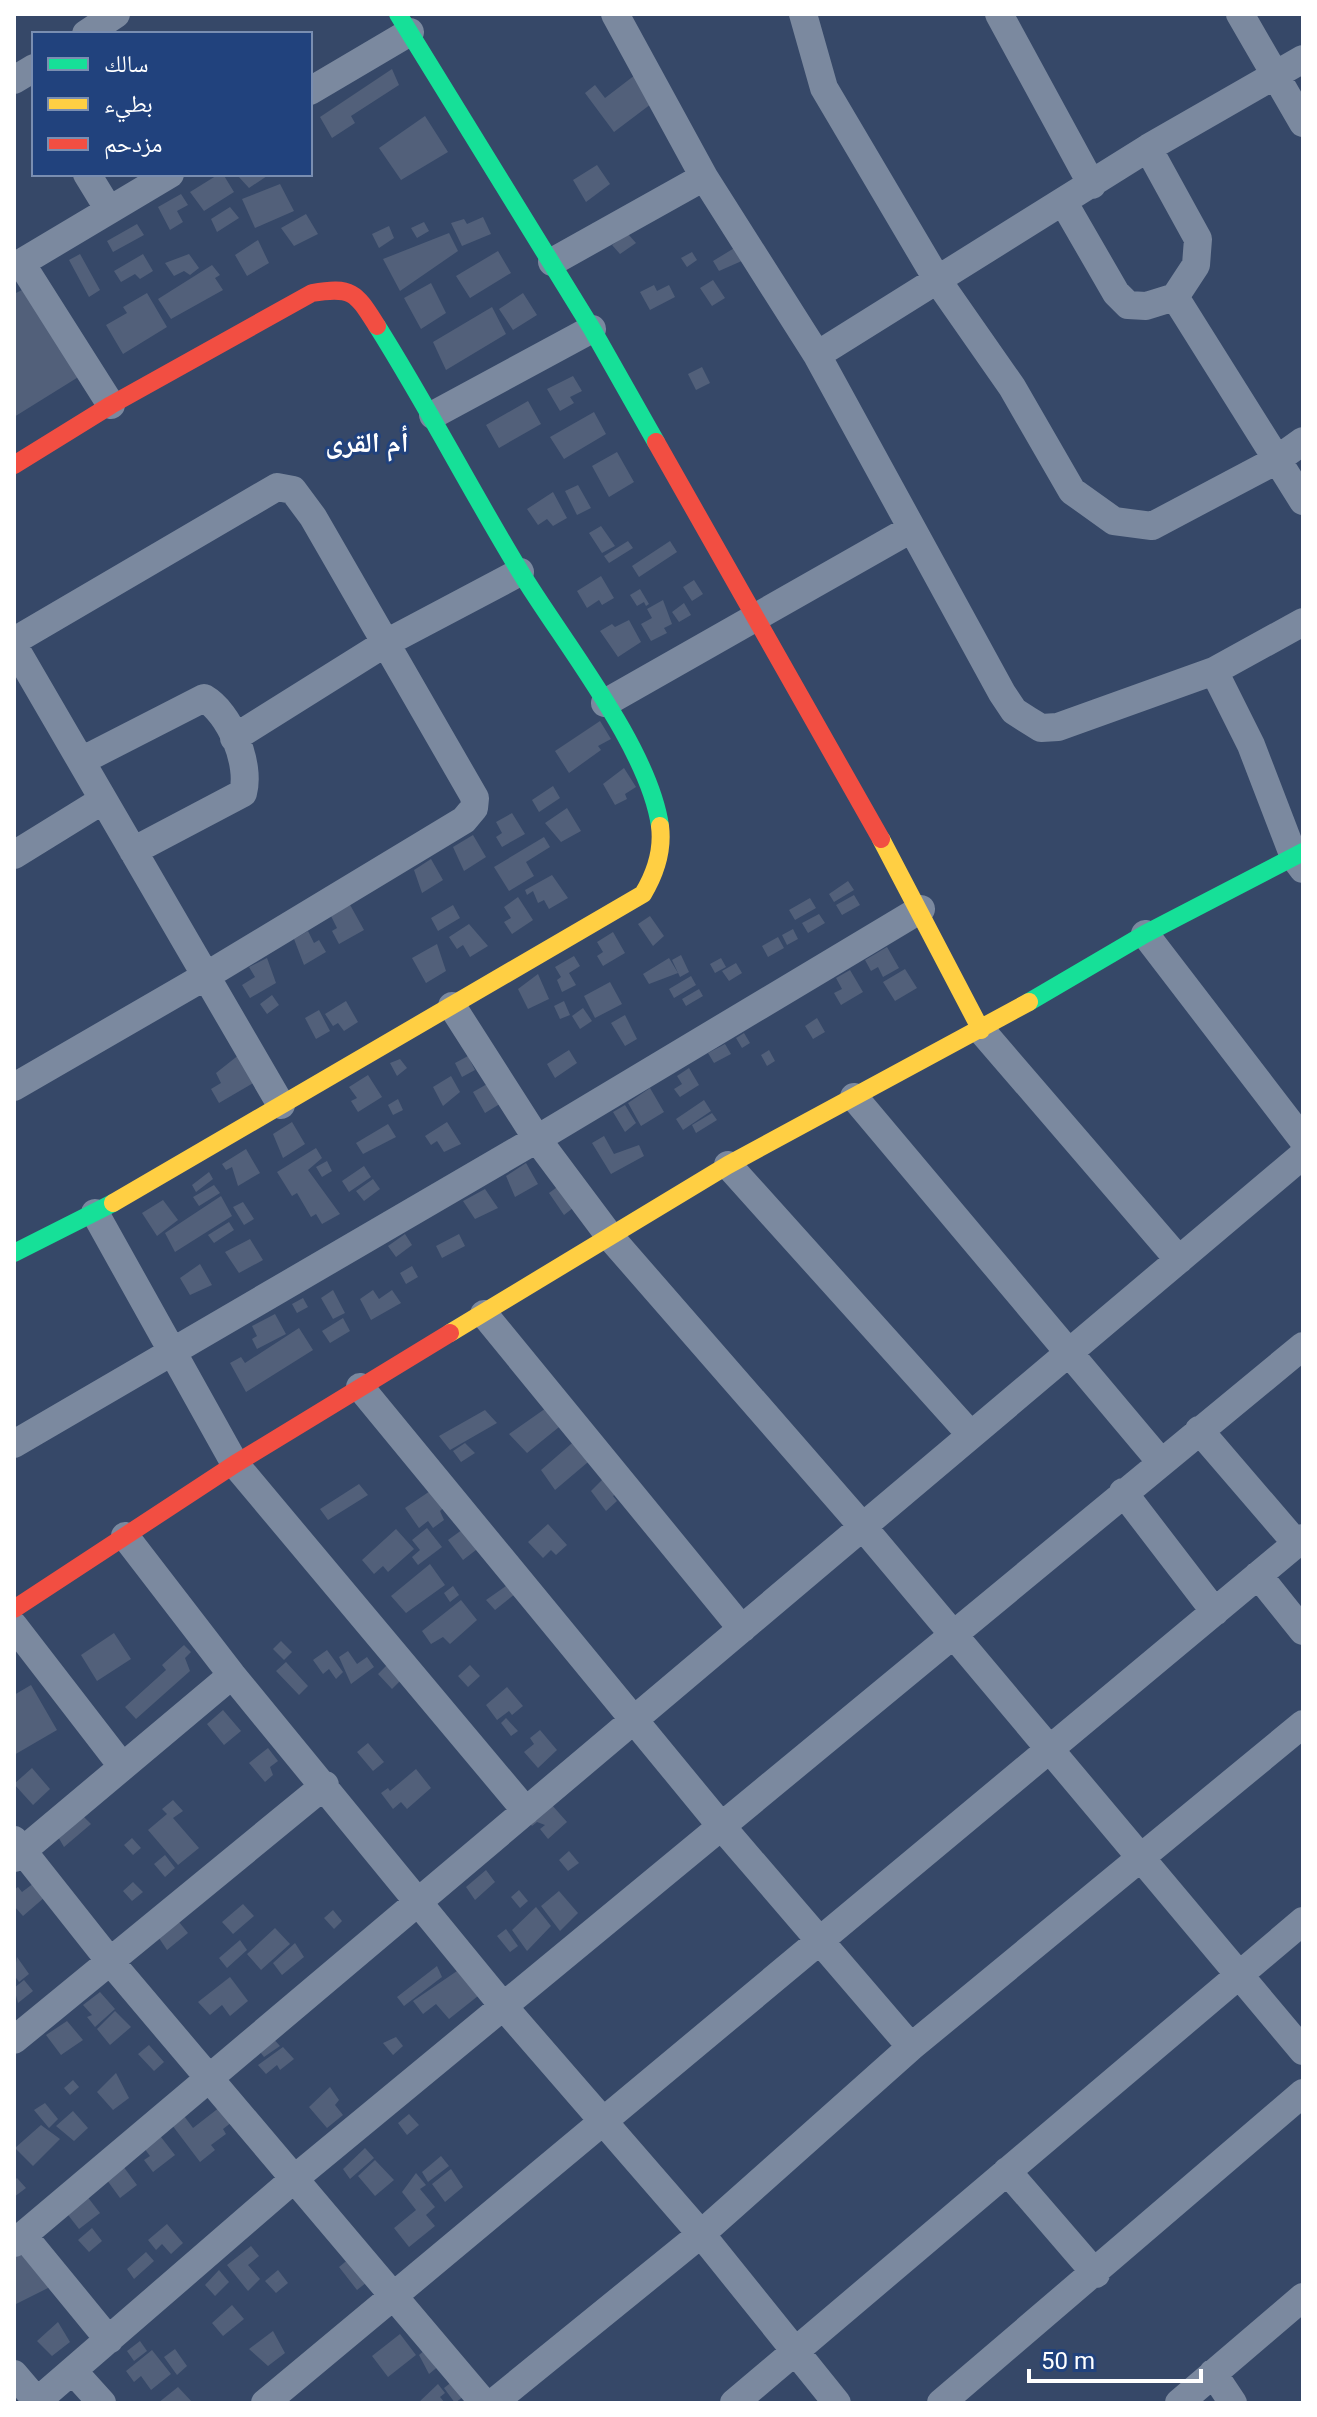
<svg xmlns="http://www.w3.org/2000/svg" width="1317" height="2417" viewBox="0 0 1317 2417" font-family="Roboto,'Noto Naskh Arabic',sans-serif">
<rect width="100%" height="100%" fill="#364868"/>
<path fill="#52607a" d="M392,69L399,85L351,116L355,123L332,138L320,117Z
M635,75L655,101L614,132L585,93L595,85L605,98Z
M425,116L448,152L401,180L379,148Z
M597,165L610,184L586,202L573,180Z
M219,174H223L234,192L204,211L190,192Z
M241,174H270L249,188L238,176Z
M280,184L294,211L255,228L242,199Z
M181,194L188,205L177,211L183,222L170,230L158,207Z
M230,207L239,218L217,232L211,219Z
M306,214L318,234L294,246L281,228Z
M483,217L491,234L462,246L451,223L464,219L467,224Z
M424,222L429,231L417,238L411,228Z
M137,224L144,235L113,252L107,241Z
M389,226L394,238L379,248L372,234Z
M449,233L458,251L400,291L383,259Z
M628,234L636,243L620,254L612,245Z
M258,240L269,263L247,276L235,255Z
M736,247L744,260L719,271L713,261Z
M498,251L511,273L470,298L456,276Z
M692,252L697,260L687,267L681,258Z
M80,254L100,290L89,297L69,260Z
M143,254L153,271L140,279L135,274L121,282L114,271Z
M189,254L199,268L190,275L184,271L174,276L165,263Z
M212,265L220,275L215,278L223,290L171,319L158,299Z
M713,280L725,298L712,306L700,288Z
M431,283L446,313L421,329L404,298Z
M654,285L657,291L669,285L675,297L650,310L640,292Z
M22,290L80,376L14,417V294Z
M147,293L167,327L123,354L106,325L127,313L123,307Z
M523,293L537,315L513,330L499,309Z
M492,307L506,334L446,370L433,342Z
M702,367L710,383L696,390L688,374Z
M573,376L582,391L570,397L574,403L560,411L547,389Z
M528,401L541,424L499,448L486,425Z
M594,412L606,434L564,459L550,437Z
M617,452L634,482L609,497L592,466Z
M578,485L591,508L577,515L565,491Z
M553,492L567,518L553,526L547,519L538,525L527,509Z
M601,526L615,546L602,553L589,533Z
M628,541L633,548L609,563L604,556Z
M670,541L677,552L639,577L632,566Z
M601,576L614,598L602,605L599,600L587,608L577,591Z
M694,580L703,594L692,601L683,587Z
M640,589L649,604L646,606L644,602L637,606L630,595Z
M663,600L672,624L664,628L667,633L651,641L641,624L652,618L647,609Z
M684,603L691,615L679,622L672,612Z
M629,620L641,642L618,657L600,631L612,624L615,627Z
M600,721L611,739L598,746L601,750L569,773L555,751Z
M624,768L636,787L625,794L627,799L615,805L603,784Z
M553,786L560,798L539,812L532,800Z
M567,808L581,831L561,842L545,823Z
M512,813L525,834L502,847L496,837L502,833L496,822Z
M473,835L486,857L464,871L453,847Z
M544,837L550,847L526,862L534,876L509,891L494,867Z
M431,859L443,880L422,893L414,870Z
M552,875L568,898L549,909L544,900L538,903L533,891L527,895L525,890Z
M848,881L854,890L834,902L829,894Z
M854,895L860,905L842,915L836,905Z
M518,897L533,920L512,934L504,922L511,918L504,907Z
M810,898L816,908L795,920L789,910Z
M349,903L364,930L339,944L332,931L337,928L330,914Z
M453,905L460,918L438,931L431,918Z
M819,914L825,923L808,933L802,923Z
M650,916L664,936L653,946L638,924Z
M469,924L488,946L470,957L463,945L457,949L449,937Z
M793,929L798,939L787,945L782,935Z
M308,931L314,943L319,940L326,952L304,965L294,939Z
M613,932L625,953L603,966L597,956L603,952L597,942Z
M778,937L784,948L768,957L762,946Z
M437,944L446,971L426,983L412,958Z
M887,947L899,968L883,977L878,967L871,971L865,960Z
M681,955L689,972L680,977L672,960Z
M574,956L580,966L569,973L576,985L562,992L557,980L561,977L555,967Z
M267,958L276,983L250,998L242,985L255,977L249,967Z
M669,958L678,973L649,984L643,974Z
M721,958L726,967L715,973L710,964Z
M736,963L742,973L729,981L722,971Z
M905,969L917,988L895,1001L883,982Z
M850,970L863,992L841,1005L834,993L842,989L836,978Z
M538,974L549,999L528,1009L518,989Z
M691,976L696,985L674,998L669,989Z
M610,982L622,1004L595,1018L584,996Z
M699,989L703,996L686,1006L682,999Z
M272,995L279,1005L267,1014L260,1004Z
M346,1001L358,1022L344,1031L338,1023L333,1026L325,1014Z
M564,1001L570,1015L560,1019L554,1006Z
M583,1008L592,1021L580,1029L572,1016Z
M319,1010L330,1031L316,1039L305,1018Z
M625,1015L637,1039L625,1046L611,1023Z
M817,1018L825,1032L813,1039L805,1026Z
M744,1033L750,1043L742,1048L736,1038Z
M725,1044L731,1054L714,1063L708,1053Z
M569,1050L577,1063L555,1078L547,1064Z
M769,1050L775,1061L767,1066L761,1055Z
M240,1054L255,1082L219,1103L211,1089L221,1083L216,1073Z
M468,1056L475,1070L462,1077L455,1063Z
M400,1059L407,1068L397,1076L390,1063Z
M689,1068L699,1085L680,1097L674,1089L682,1084L677,1076Z
M368,1075L382,1097L358,1112L351,1101L357,1098L349,1087Z
M451,1076L460,1092L443,1106L433,1087Z
M496,1079L508,1099L485,1113L473,1092Z
M650,1088L664,1112L641,1126L628,1103Z
M398,1099L403,1110L393,1115L388,1105Z
M704,1100L711,1111L683,1130L676,1119Z
M625,1105L636,1123L625,1132L613,1112Z
M712,1113L717,1120L696,1133L692,1125Z
M292,1122L305,1144L283,1158L273,1134Z
M447,1122L461,1144L444,1152L437,1141L431,1145L425,1136Z
M388,1124L396,1137L363,1154L356,1143Z
M604,1136L614,1154L639,1145L644,1156L611,1174L592,1143Z
M316,1148L322,1158L308,1170L340,1214L322,1224L316,1214L311,1217L297,1193L292,1196L277,1172Z
M246,1149L260,1173L238,1186L232,1167L226,1170L222,1164Z
M327,1161L332,1171L322,1177L316,1167Z
M526,1163L538,1184L515,1197L506,1176Z
M364,1166L371,1177L349,1192L342,1181Z
M209,1172L213,1179L196,1192L192,1185Z
M373,1179L380,1189L364,1201L356,1191Z
M214,1185L220,1193L199,1206L193,1197Z
M560,1185L573,1208L564,1215L549,1193Z
M485,1189L498,1208L475,1219L463,1201Z
M221,1196L232,1216L175,1252L165,1233Z
M163,1200L178,1220L157,1236L142,1213Z
M243,1202L254,1219L244,1225L233,1207Z
M229,1222L234,1230L214,1243L208,1235Z
M405,1234L412,1245L396,1257L388,1246Z
M459,1234L465,1246L442,1258L436,1246Z
M250,1239L263,1260L239,1273L225,1252Z
M200,1264L212,1285L190,1295L180,1278Z
M412,1266L418,1277L406,1284L400,1273Z
M333,1290L345,1313L333,1319L321,1298Z
M373,1290L379,1299L392,1290L401,1303L371,1320L360,1299Z
M303,1298L308,1307L297,1313L292,1304Z
M275,1314L286,1334L257,1349L252,1339L257,1336L252,1326Z
M343,1318L350,1331L330,1343L322,1331Z
M299,1328L313,1350L246,1392L230,1363L241,1357L245,1363Z
M549,1406L564,1423L527,1453L509,1434Z
M485,1410L497,1423L450,1450L439,1436Z
M578,1438L594,1457L555,1490L541,1470Z
M465,1443L475,1453L461,1462L453,1451Z
M609,1473L621,1491L613,1496L617,1501L606,1511L591,1491Z
M359,1484L368,1495L328,1520L320,1509Z
M436,1487L450,1502L440,1511L444,1520L433,1528L428,1521L419,1528L405,1508Z
M470,1524L485,1543L463,1560L448,1540Z
M548,1524L567,1545L556,1555L551,1550L543,1558L528,1542Z
M427,1528L442,1547L418,1565L412,1557L420,1550L412,1540Z
M396,1529L414,1549L388,1572L383,1566L374,1574L362,1560Z
M430,1564L445,1585L406,1613L391,1596Z
M453,1586L459,1595L450,1602L444,1593Z
M506,1586L515,1594L495,1610L486,1600Z
M461,1600L477,1620L450,1644L443,1637L431,1644L422,1631Z
M114,1633L131,1659L97,1681L81,1655Z
M281,1641L292,1652L284,1660L273,1649Z
M184,1645L191,1652L185,1658L190,1671L136,1719L125,1707L166,1670L162,1665Z
M327,1650L343,1672L336,1679L329,1669L323,1674L313,1660Z
M348,1651L357,1664L367,1657L374,1667L351,1684L339,1657Z
M286,1662L308,1686L299,1695L276,1671Z
M387,1665L401,1680L392,1689L378,1674Z
M470,1665L480,1676L468,1687L458,1676Z
M31,1685L57,1730L14,1755V1695Z
M507,1687L523,1706L512,1715L509,1711L497,1720L486,1705Z
M223,1710L241,1731L224,1745L207,1724Z
M506,1718L518,1731L511,1736L501,1723Z
M540,1730L557,1750L538,1768L524,1752L534,1744L530,1738Z
M368,1743L384,1762L373,1771L357,1752Z
M268,1748L278,1761L270,1767L273,1775L265,1782L249,1763Z
M32,1768L50,1789L33,1805L14,1784Z
M416,1769L431,1788L407,1809L401,1802L393,1809L381,1793L388,1788L390,1791Z
M173,1800L183,1811L173,1818L199,1848L178,1865L148,1830L167,1814L162,1809Z
M551,1804L567,1822L548,1839L540,1829L545,1825L537,1822L532,1826L528,1821Z
M81,1814L91,1824L64,1847L57,1835Z
M132,1838L141,1848L133,1855L124,1845Z
M569,1851L579,1863L568,1871L559,1860Z
M165,1855L175,1868L165,1877L154,1864Z
M486,1870L495,1882L475,1900L466,1887Z
M133,1882L143,1892L132,1901L123,1891Z
M34,1883L45,1897L23,1916L14,1906V1890L18,1887L22,1892Z
M519,1890L528,1901L520,1908L511,1897Z
M559,1891L578,1913L560,1931L541,1906Z
M243,1904L254,1916L233,1934L222,1922Z
M536,1907L551,1926L527,1951L512,1930Z
M333,1910L342,1921L334,1929L324,1918Z
M179,1922L188,1933L167,1950L159,1938Z
M275,1928L290,1944L261,1970L247,1954Z
M506,1929L518,1946L510,1952L497,1936Z
M240,1940L247,1950L227,1968L219,1958Z
M295,1943L304,1957L282,1975L273,1963Z
M17,1957L29,1974L19,1982L14,1975Z
M437,1966L442,1977L404,2006L397,1997Z
M457,1971L478,1996L449,2019L436,2004L423,2014L413,2001Z
M230,1977L248,2001L230,2016L222,2005L210,2015L198,2002Z
M24,1980L33,1991L18,2003L14,1988Z
M100,1992L115,2009L95,2027L87,2017L92,2015L83,2005Z
M115,2011L131,2027L110,2045L97,2029Z
M67,2021L83,2040L61,2055L46,2035Z
M271,2036L280,2046L264,2057L257,2048Z
M396,2037L403,2046L393,2055L383,2043Z
M149,2045L164,2062L154,2071L138,2054Z
M283,2047L294,2059L280,2070L277,2065L266,2074L258,2065Z
M116,2073L129,2098L113,2110L97,2092Z
M73,2080L79,2087L70,2095L64,2088Z
M330,2087L339,2100L335,2105L343,2115L327,2128L309,2107Z
M45,2103L58,2119L49,2128L34,2110Z
M220,2107L232,2122L223,2129L226,2134L211,2145L215,2150L200,2162L169,2121L181,2112L193,2128Z
M73,2111L88,2128L74,2141L56,2126Z
M409,2114L419,2125L407,2135L398,2123Z
M41,2125L60,2139L33,2166L15,2148Z
M157,2132L175,2155L153,2172L144,2160L150,2156L141,2144Z
M365,2148L374,2158L350,2179L343,2169Z
M441,2156L449,2166L428,2182L422,2172Z
M375,2160L394,2180L375,2196L358,2176Z
M120,2162L137,2185L120,2198L104,2176Z
M451,2169L463,2187L445,2202L432,2184Z
M416,2173L426,2185L420,2189L435,2207L426,2215L435,2226L409,2247L394,2228L416,2210L402,2192Z
M17,2178L26,2188L14,2197V2181Z
M86,2195L100,2213L79,2229L65,2211Z
M167,2224L183,2243L171,2254L162,2244L156,2250L148,2240Z
M92,2228L102,2241L89,2252L78,2240Z
M23,2244L54,2285L16,2304L14,2250Z
M251,2246L259,2256L248,2265L260,2279L248,2291L227,2265Z
M146,2252L154,2261L134,2279L127,2269Z
M350,2258L371,2279L357,2290L339,2267Z
M219,2270L229,2282L215,2296L205,2285Z
M278,2270L288,2283L276,2293L265,2281Z
M232,2305L244,2319L223,2336L212,2323Z
M58,2322L70,2342L52,2356L37,2341Z
M273,2331L285,2353L268,2366L249,2349Z
M400,2334L416,2355L388,2377L372,2356Z
M140,2341L147,2351L134,2361L127,2351Z
M175,2349L187,2366L177,2375L164,2357Z
M426,2349L440,2365L429,2374L419,2355Z
M152,2350L171,2374L151,2390L141,2376L134,2382L126,2371Z
M453,2381L464,2396L455,2403L444,2388Z
M438,2384L445,2393L440,2397L445,2403H418Z
M178,2387L193,2403H158Z"/>
<g fill="none" stroke-linecap="round" stroke-linejoin="round">
<path stroke="#7b899f" stroke-width="28" d="M615,14L704,177L817,355L1002,693L1014,711L1028,720L1041,728L1058,727L1214,671L1303,622
M803,14L824,88L938,281L1012,387L1072,491L1114,521L1152,526L1275,461L1303,441
M999,14L1092,185
M1240,14L1303,123
M86,34L116,14
M14,80L34,68
M310,91L410,32
M87,174L109,210
M1064,203L1116,293L1128,305L1146,306L1175,297L1196,265L1198,239L1148,148
M552,262L704,177
M21,263L111,405
M14,267L170,174
M1175,297L1303,501
M817,355L1148,148L1303,59
M433,415L592,329
M14,641L277,487L293,490L313,517L475,798L474,808L464,820L204,977L14,1087
M14,646L281,1105
M1214,671L1251,745L1294,857L1303,869
M605,703L911,529
M234,738L384,644L520,572
M81,761L204,698C230,713 251,764 243,793L133,851
M14,855L103,800
M1145,934L1303,1140
M452,1006L537,1139L611,1238L863,1527L1303,2051
M981,1030L1179,1260
M854,1097L1160,1461
M728,1165L971,1435
M95,1213L235,1464L526,1811
M484,1314L742,1629
M360,1387L722,1827L911,2047
M1199,1430L1297,1544
M14,1444L537,1139L921,909
M1123,1492L1215,1612
M125,1536L232,1675L504,2007L701,2234L837,2403
M1258,1575L1303,1631
M14,1626L122,1766
M14,1840L109,1960L484,2403
M14,1858L232,1675
M14,2040L325,1785
M1007,2171L1096,2274
M23,2235L109,2340
M14,2243L1303,1155
M73,2371L102,2403
M1213,2373L1233,2403
M14,2374L37,2401
M35,2403L294,2179L1303,1346
M265,2403L1303,1538
M493,2403L701,2234L911,2047L1303,1724
M734,2403L1303,1921
M941,2403L1303,2093
M1179,2403L1303,2297"/>
<path stroke="#16e098" stroke-width="18" d="M398,14L592,329L656,442
M377,326C428,407 471,491 521,573C563,642 649,748 660,826
M1029,1002L1145,934L1303,852
M14,1253L113,1203"/>
<path stroke="#ffcf43" stroke-width="18" d="M881,839L981,1030
M113,1203L643,894C655,874 663,850 660,826
M450,1333L728,1165L1029,1002"/>
<path stroke="#f24e42" stroke-width="18" d="M656,442L881,839
M14,465L111,405L312,293C353,286 356,293 377,326
M14,1609L235,1464L450,1333"/>
</g>
<g text-anchor="middle" stroke-width="6" stroke-linejoin="round" paint-order="stroke">
<g font-size="28" font-weight="bold" fill="#fff" stroke="#21427d">
<text x="367" y="452">أم القرى</text>
</g>
</g>
<rect width="1317" height="2417" fill="none" stroke="#ffffff" stroke-width="32"/>
<rect x="32" y="32" width="280" height="144" fill="#21427d" stroke="#7a8eb1" stroke-width="2"/>
<rect x="48" y="58" width="40" height="12" fill="#16e098" stroke="#7a8eb1" stroke-width="2"/>
<text x="104" y="72" font-size="24" fill="#ffffff">سالك</text>
<rect x="48" y="98" width="40" height="12" fill="#ffcf43" stroke="#7a8eb1" stroke-width="2"/>
<text x="104" y="112" font-size="24" fill="#ffffff">بطيء</text>
<rect x="48" y="138" width="40" height="12" fill="#f24e42" stroke="#7a8eb1" stroke-width="2"/>
<text x="104" y="152" font-size="24" fill="#ffffff">مزدحم</text>
<path d="M1029 2369v12h172v-12" fill="none" stroke="#ffffff" stroke-width="4"/>
<text x="1041" y="2369" font-size="24" fill="#ffffff" stroke="#21427d" stroke-width="6" paint-order="stroke">50 m</text>
</svg>
